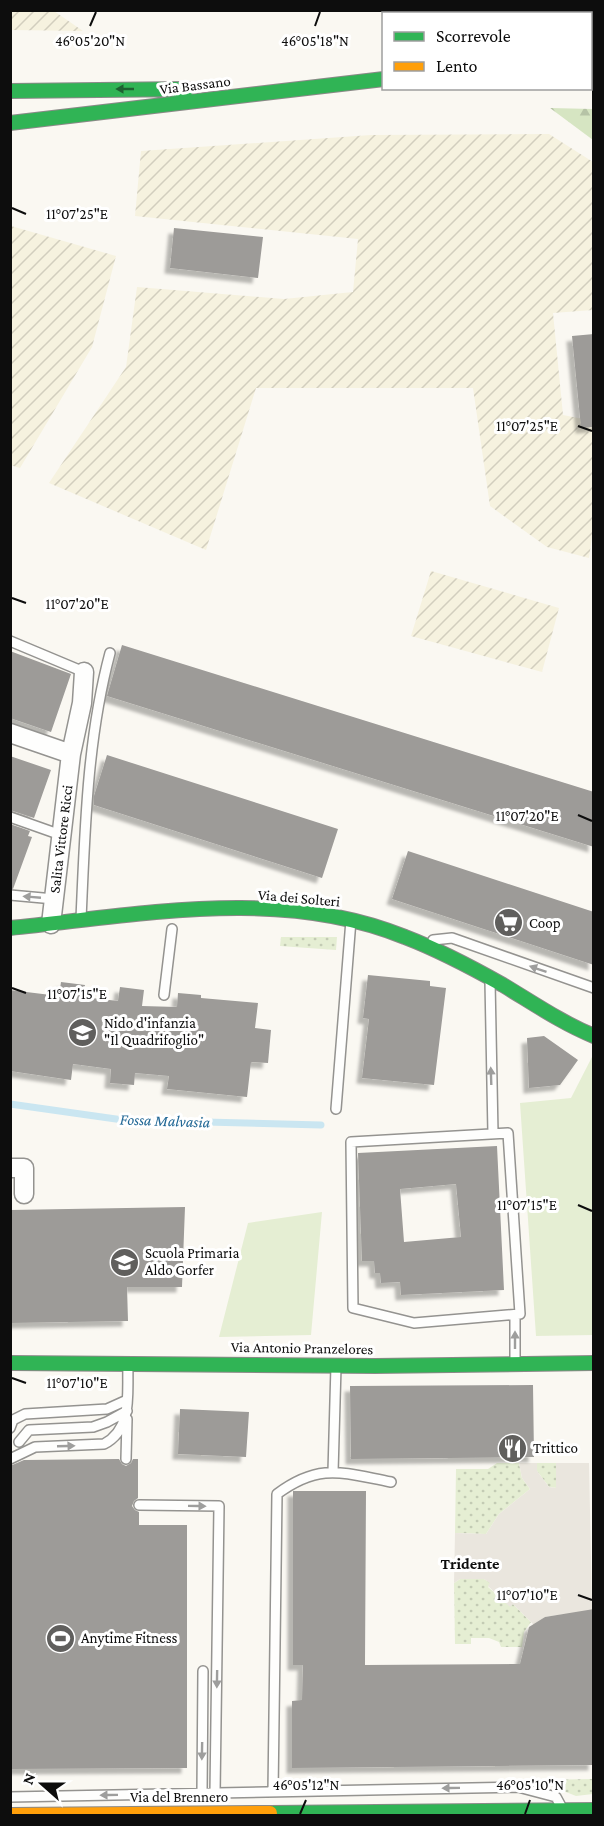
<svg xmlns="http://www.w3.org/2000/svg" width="604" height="1826" viewBox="0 0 604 1826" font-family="'Crimson Pro',serif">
<defs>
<pattern id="farmland-furrows" width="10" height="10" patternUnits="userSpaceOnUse" patternTransform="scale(1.5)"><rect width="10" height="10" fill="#f6f2df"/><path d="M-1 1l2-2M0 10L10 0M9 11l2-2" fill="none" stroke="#d2cebe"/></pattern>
<pattern id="grass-dots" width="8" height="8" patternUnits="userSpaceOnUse" patternTransform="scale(1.5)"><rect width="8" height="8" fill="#e5eed3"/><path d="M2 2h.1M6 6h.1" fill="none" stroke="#c3cbb4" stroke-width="1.8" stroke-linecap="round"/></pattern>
<pattern id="forest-firs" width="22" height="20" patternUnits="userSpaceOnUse" patternTransform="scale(1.5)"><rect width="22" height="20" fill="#d6e5c2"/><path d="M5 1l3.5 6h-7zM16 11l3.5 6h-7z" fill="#b6c3a6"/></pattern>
<filter id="shadow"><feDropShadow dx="-5.5" dy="5.5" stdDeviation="1.5" flood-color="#0004"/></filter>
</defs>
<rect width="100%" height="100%" fill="#faf8f2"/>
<path fill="url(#farmland-furrows)" d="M54,11L83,31L11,30V11Z
M549,134L593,162V310L553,313L563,415L593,421L594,523L589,558L547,547L490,506L473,388H256L206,550L49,483L126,367L137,287L284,299L353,292L358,239L135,216L141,151L371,135Z
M11,226L116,256L92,347L20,468L10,465Z
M431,571L559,608L542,672L411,636Z"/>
<path fill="url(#grass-dots)" d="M281,937H337L336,950L280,946Z
M497,1463H519L522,1478L530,1489L499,1514L486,1534L455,1533L456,1469H488Z
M537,1463H556L557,1488L549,1487L537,1471Z
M460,1579H484L491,1583L488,1587L510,1606L513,1604L531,1622L524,1632L522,1647H501L499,1642L489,1638H471V1644H455L454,1583Z
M593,1779V1794L576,1796L536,1780Z"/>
<path fill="url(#forest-firs)" d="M550,108L593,109V140Z"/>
<path fill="#e5eed3" d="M593,1055V1335L536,1336L520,1103L571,1098Z
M322,1212L311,1335L219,1337L248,1223Z"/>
<path fill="#eae6de" d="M519,1463H537V1471L549,1487L556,1488V1463H589L593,1653L566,1652L565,1614L545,1617L534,1625L513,1604L510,1607L488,1586L490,1583L484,1579H460L454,1583L455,1533L486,1534L499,1514L530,1489L522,1478Z"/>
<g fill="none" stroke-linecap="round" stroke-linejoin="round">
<path stroke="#cae6f1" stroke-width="7" d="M10,1104L123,1120L321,1125"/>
</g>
<path fill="#9d9b98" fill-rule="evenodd" filter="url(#shadow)" d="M174,228L263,237L258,278L170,268Z
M594,334V427L581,428L572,336Z
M122,645L594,792V847L107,696Z
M10,651L71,674L51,732L10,718Z
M107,755L338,829L322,878L94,805V796Z
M10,756L51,770L34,818L10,810Z
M10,824L30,831L28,836L32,837L13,889L10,888Z
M408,851L594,912V965L392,899Z
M368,975L430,981V986L446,988L434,1085L362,1078L369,1019L363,1018Z
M61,982L85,985L83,997L118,1001L120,987L144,990L142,1006L177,1007L178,993L201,995V998L258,1003L255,1028L271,1030L268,1063L251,1062L247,1097L167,1089L169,1076L135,1073L134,1085L110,1083L111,1069L73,1064L71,1080L10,1071V990L59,996Z
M544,1036L578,1060L560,1085L529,1088L527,1038Z
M497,1146L504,1290L401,1295L400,1282L381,1283L380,1273H375L374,1261H362L358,1153ZM456,1184L461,1237L404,1242L400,1189Z
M185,1207L182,1287H127L128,1321L10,1323V1210Z
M533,1385L534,1457L351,1459L350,1386Z
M180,1409L249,1412L246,1457L178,1454Z
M119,1459L122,1464L126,1466L131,1463L133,1459H138V1498L134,1501L132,1506L135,1510L139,1512V1525H187V1768L10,1769V1466L24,1460Z
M293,1491H366L365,1665L520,1664L529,1627L545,1617L594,1609V1765L292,1768V1701L302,1700L303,1665H293Z"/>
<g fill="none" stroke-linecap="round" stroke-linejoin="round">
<defs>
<path id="lane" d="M10,641L84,672
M10,817L61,835
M10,895L54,899
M81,919C85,830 87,739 110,653
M433,940L452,938L594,988
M490,981L493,1134
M164,995L172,929
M336,1109L351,920
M508,1133L520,1314L414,1323L353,1308L351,1142Z
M515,1315V1362
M10,1428L13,1420L25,1414L107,1409L127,1400
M19,1442L29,1430L93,1427L107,1422L127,1411
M10,1459L35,1447L104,1444C133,1429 127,1394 128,1366
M126,1459L127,1419
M333,1472L336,1366
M139,1505L219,1506L215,1793
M273,1792L277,1494C320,1462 343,1473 391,1482
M202,1793L203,1671
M10,1797L518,1787L556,1797L562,1808"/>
<path id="street" d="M10,733L71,754
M51,924L71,754L82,703L84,672
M10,1168H24V1194"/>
<path id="fast" d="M590,77H594
M10,91L187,89
M10,123L384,79
M10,928C139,915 281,886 405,937C439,950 471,967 503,985C533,1003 562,1023 594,1036
M10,1363L375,1366L594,1363
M270,1813L594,1810"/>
<path id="slow" d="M10,1815L270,1813"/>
</defs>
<use href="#lane" stroke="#949390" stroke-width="12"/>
<use href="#street" stroke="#949390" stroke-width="21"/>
<use href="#fast" stroke="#8a8987" stroke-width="16"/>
<use href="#slow" stroke="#8a8987" stroke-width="16"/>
<use href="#lane" stroke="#fefefd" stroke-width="9"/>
<use href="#street" stroke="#fefefd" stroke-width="18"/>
<use href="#fast" stroke="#30b455" stroke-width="14"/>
<use href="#slow" stroke="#ff9f0a" stroke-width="14"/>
</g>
<defs><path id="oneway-solid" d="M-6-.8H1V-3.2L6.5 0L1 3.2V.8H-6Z" transform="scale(1.5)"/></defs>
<use fill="#1e6031" href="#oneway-solid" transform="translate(125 89) rotate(-180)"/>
<g fill="#9e9e9d">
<use href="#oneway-solid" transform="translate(32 897) rotate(-175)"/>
<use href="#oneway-solid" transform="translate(538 969) rotate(-161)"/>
<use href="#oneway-solid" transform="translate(491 1076) rotate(-92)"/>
<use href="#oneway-solid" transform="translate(515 1340) rotate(-90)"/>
<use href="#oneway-solid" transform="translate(66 1446) rotate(-2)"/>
<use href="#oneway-solid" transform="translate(197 1506) rotate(1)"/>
<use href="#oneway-solid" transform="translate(217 1679) rotate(91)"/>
<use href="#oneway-solid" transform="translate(202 1751) rotate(91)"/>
<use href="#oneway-solid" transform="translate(451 1788) rotate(179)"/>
<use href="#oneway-solid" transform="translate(109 1795) rotate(179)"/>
</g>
<path fill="none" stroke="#0d0d0d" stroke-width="2" d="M90,26L96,12M315,26L320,12M12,208L26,214M578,426L592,431M12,598L26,603M578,815L592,821M12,988L26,993M578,1205L592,1211M12,1378L26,1383M578,1595L592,1600M300,1814L306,1800M525,1814L530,1800"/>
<defs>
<symbol id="supermarket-disc" viewBox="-11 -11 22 22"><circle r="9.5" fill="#605f5d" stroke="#fff"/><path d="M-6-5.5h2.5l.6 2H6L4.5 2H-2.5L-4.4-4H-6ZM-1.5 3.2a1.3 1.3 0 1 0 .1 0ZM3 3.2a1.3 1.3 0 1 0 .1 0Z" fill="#fff"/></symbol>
<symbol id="school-disc" viewBox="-11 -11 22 22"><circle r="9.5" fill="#605f5d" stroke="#fff"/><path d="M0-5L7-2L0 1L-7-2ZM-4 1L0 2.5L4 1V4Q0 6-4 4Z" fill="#fff"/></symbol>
<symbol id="restaurant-disc" viewBox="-11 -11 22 22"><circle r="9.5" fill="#605f5d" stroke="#fff"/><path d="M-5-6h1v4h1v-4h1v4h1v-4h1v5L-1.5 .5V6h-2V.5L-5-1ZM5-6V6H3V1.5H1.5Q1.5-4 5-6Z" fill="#fff"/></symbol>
<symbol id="stadium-disc" viewBox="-11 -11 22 22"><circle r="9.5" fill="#605f5d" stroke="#fff"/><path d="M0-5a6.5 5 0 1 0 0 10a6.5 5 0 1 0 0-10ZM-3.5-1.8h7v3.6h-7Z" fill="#fff"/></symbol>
</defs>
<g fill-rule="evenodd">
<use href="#supermarket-disc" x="492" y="906" width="33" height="33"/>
<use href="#school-disc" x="66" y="1016" width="33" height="33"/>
<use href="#school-disc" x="108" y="1246" width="33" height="33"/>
<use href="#restaurant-disc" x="496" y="1432" width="33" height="33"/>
<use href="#stadium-disc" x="44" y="1622" width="33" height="33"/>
</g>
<g text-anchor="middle" stroke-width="6" stroke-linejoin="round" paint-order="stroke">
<g font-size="15" fill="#0d0d0d" stroke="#fff">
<text transform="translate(195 85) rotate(-7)" y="5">Via Bassano</text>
<text transform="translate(61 839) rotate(-83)" y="5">Salita Vittore Ricci</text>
<text transform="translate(299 898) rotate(5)" y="5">Via dei Solteri</text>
<text transform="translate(302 1348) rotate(1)" y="5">Via Antonio Pranzelores</text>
<text x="179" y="1802">Via del Brennero</text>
</g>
<g font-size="15" fill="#0d0d0d" stroke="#fff" text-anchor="start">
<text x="529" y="928">Coop</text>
<text x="104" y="1028">Nido d'infanzia<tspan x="104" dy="17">"Il Quadrifoglio"</tspan></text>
<text x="145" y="1258">Scuola Primaria<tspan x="145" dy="17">Aldo Gorfer</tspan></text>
<text x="533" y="1453">Trittico</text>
<text x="81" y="1643">Anytime Fitness</text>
</g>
<g font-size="16" font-style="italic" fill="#206795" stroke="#fff">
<text transform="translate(165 1120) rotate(2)" y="6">Fossa Malvasia</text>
</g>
<g font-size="16" font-weight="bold" fill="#0d0d0d" stroke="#fff">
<text x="470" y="1569">Tridente</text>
</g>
</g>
<g font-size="15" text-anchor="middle" fill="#0d0d0d" stroke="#fff" stroke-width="6" stroke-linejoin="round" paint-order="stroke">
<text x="315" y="46">46°05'18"N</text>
<text x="90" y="46">46°05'20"N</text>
<text x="77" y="219">11°07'25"E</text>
<text x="527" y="431">11°07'25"E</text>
<text x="77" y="609">11°07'20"E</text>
<text x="527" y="821">11°07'20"E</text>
<text x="77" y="999">11°07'15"E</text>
<text x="527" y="1210">11°07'15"E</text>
<text x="77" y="1388">11°07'10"E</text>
<text x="527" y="1600">11°07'10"E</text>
<text x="306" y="1790">46°05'12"N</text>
<text x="530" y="1790">46°05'10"N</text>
</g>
<rect width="604" height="1826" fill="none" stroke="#0d0d0d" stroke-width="24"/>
<rect x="382" y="12" width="210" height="78" fill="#ffffff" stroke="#9e9e9e" stroke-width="1.5"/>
<rect x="394" y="32" width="30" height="9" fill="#30b455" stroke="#9e9e9e" stroke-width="1.5"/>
<text x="436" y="42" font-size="18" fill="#0d0d0d">Scorrevole</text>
<rect x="394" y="62" width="30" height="9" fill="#ff9f0a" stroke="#9e9e9e" stroke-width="1.5"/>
<text x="436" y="72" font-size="18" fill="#0d0d0d">Lento</text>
<g transform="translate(42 1784) rotate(291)" stroke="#ffffff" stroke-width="4.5" paint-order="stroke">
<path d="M0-4.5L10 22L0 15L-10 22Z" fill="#0d0d0d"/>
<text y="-9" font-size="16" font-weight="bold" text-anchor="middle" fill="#0d0d0d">N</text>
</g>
</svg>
